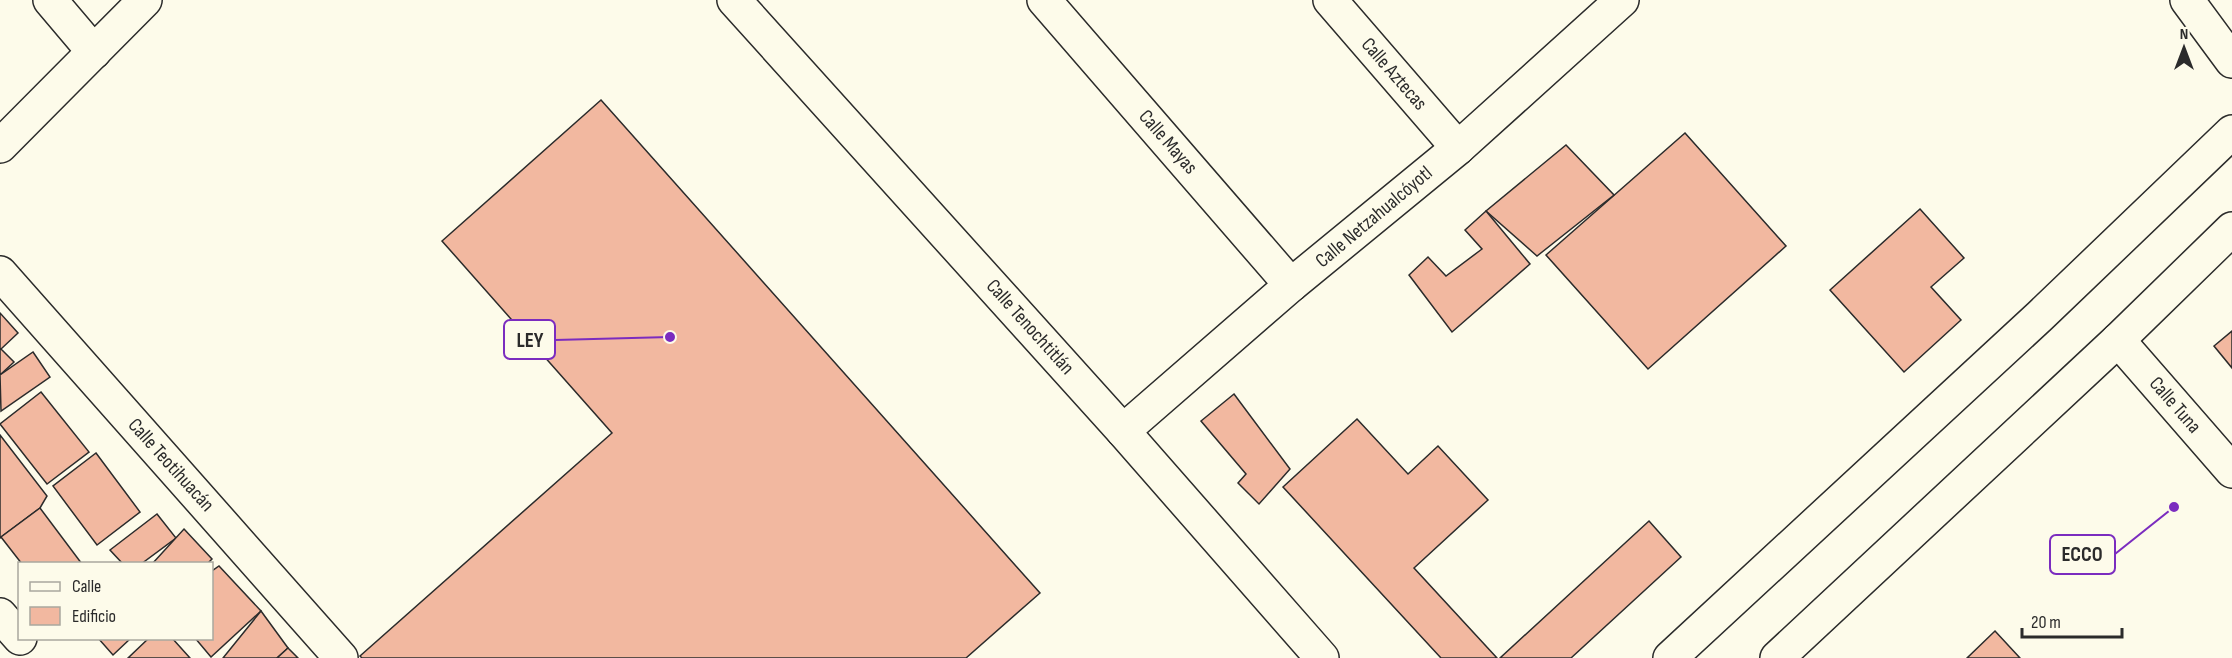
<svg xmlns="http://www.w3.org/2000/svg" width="2232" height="658" font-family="'Sofia Sans Condensed',sans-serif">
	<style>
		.building { fill: #f2b8a0; stroke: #2b2b2b; stroke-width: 1.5 }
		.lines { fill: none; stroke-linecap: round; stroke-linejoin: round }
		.minor-casing { stroke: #2b2b2b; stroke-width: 36 }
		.major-casing { stroke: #2b2b2b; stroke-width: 36 }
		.minor { stroke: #fdfbea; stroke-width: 33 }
		.major { stroke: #fdfbea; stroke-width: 33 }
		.labels { text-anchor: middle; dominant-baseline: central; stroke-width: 4.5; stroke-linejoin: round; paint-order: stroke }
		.street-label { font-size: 20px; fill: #2b2b2b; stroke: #fdfbea }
		.leader { fill: none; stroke: #7b2cbf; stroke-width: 2 }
		.callout-dot { fill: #7b2cbf; stroke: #fdfbea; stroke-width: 2 }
		.callout { fill: #fdfbea; stroke: #7b2cbf; stroke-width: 2 }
		.callout-label { font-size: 21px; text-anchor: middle; font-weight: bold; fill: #2b2b2b }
	</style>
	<rect width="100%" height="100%" fill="#fdfbea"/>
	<g class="building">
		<polygon points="601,100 1040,593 966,658 362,658 360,656 612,433 442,241"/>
		<polygon points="1685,133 1786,246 1648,369 1546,255"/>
		<polygon points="1566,145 1614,195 1537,256 1486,211"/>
		<polygon points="1920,209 1964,258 1931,287 1961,320 1904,372 1830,290"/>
		<polygon points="1486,211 1530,264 1452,332 1409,275 1428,257 1446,276 1482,249 1465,230"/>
		<polygon points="0,313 18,333 1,349 14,362 0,375"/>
		<polygon points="2232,331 2232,368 2214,346"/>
		<polygon points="33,352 50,377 1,411 0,375"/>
		<polygon points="41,392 89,452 47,484 0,424"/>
		<polygon points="1234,394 1290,469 1259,504 1238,483 1246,474 1201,421"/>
		<polygon points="1357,419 1408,474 1438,446 1488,500 1414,568 1497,658 1441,658 1283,487"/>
		<polygon points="0,435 47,496 40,508 0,538"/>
		<polygon points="96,453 140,512 97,545 53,486"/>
		<polygon points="40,508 82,564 22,564 1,537"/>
		<polygon points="157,514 176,538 141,564 123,564 110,550"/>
		<polygon points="1649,521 1681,557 1571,658 1500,658"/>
		<polygon points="184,529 212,559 207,564 152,564"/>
		<polygon points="219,566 261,611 211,657 195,638 212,638 212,571"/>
		<polygon points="261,611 288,648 277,658 223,658"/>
		<polygon points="1995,631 2020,658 1967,658"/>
		<polygon points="98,638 131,638 113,655"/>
		<polygon points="149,638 172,638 190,658 128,658"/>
		<polygon points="288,648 298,658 277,658"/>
	</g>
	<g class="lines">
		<g class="minor-casing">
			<g id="minor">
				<polyline points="50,0 94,52"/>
				<polyline points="734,0 1123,431 1322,658"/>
				<polyline points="1044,0 1291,285"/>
				<polyline points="1330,0 1458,148"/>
				<polyline points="2187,0 2232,61"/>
				<polyline points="0,146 145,0"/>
				<polyline points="0,273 341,658"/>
				<polyline points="2118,340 2232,471"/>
				<polyline points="1123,431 1291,285 1458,148 1622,0"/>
				<polyline points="0,615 20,638"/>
			</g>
		</g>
		<g class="major-casing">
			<g id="major">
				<polyline points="1670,658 2040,316 2232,132"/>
				<polyline points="1777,658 2118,340 2232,229"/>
			</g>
		</g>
		<use href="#minor" class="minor"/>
		<use href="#major" class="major"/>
	</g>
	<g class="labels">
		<g class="street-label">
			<text transform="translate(1394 74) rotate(49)">Calle Aztecas</text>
			<text transform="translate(1168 142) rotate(49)">Calle Mayas</text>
			<text transform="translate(1374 217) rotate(-40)">Calle Netzahualcóyotl</text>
			<text transform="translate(1030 327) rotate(48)">Calle Tenochtitlán</text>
			<text transform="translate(2175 405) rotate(49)">Calle Tuna</text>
			<text transform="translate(171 465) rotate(48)">Calle Teotihuacán</text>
		</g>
	</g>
	<path class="leader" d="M670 337L555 340M2174 507L2115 554"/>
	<g class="callout-dot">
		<circle cx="670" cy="337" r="6"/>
		<circle cx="2174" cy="507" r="6"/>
	</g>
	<g class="callout">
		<rect x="504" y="320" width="51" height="39" rx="6"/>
		<rect x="2050" y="535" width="65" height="39" rx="6"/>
	</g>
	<g class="callout-label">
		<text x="530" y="347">LEY</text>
		<text x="2082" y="561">ECCO</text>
	</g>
	<rect x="18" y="562" width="195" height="78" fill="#fdfbea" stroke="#a9a89e" stroke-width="1.5"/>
	<rect x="30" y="582" width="30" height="9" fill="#fdfbea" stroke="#a9a89e" stroke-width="1.5"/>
	<text x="72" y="592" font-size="18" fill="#2b2b2b">Calle</text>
	<rect x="30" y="607" width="30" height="18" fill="#f2b8a0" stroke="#a9a89e" stroke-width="1.5"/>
	<text x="72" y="622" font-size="18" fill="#2b2b2b">Edificio</text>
	<g transform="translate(2184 48)" stroke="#fdfbea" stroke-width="4.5" paint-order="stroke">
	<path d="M0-4.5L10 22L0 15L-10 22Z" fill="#2b2b2b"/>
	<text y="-9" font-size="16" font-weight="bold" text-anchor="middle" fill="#2b2b2b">N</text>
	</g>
	<path d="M2022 628v9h100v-9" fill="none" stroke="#2b2b2b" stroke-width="3"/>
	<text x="2031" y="628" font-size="18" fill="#2b2b2b" stroke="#fdfbea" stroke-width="4.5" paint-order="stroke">20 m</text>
</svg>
